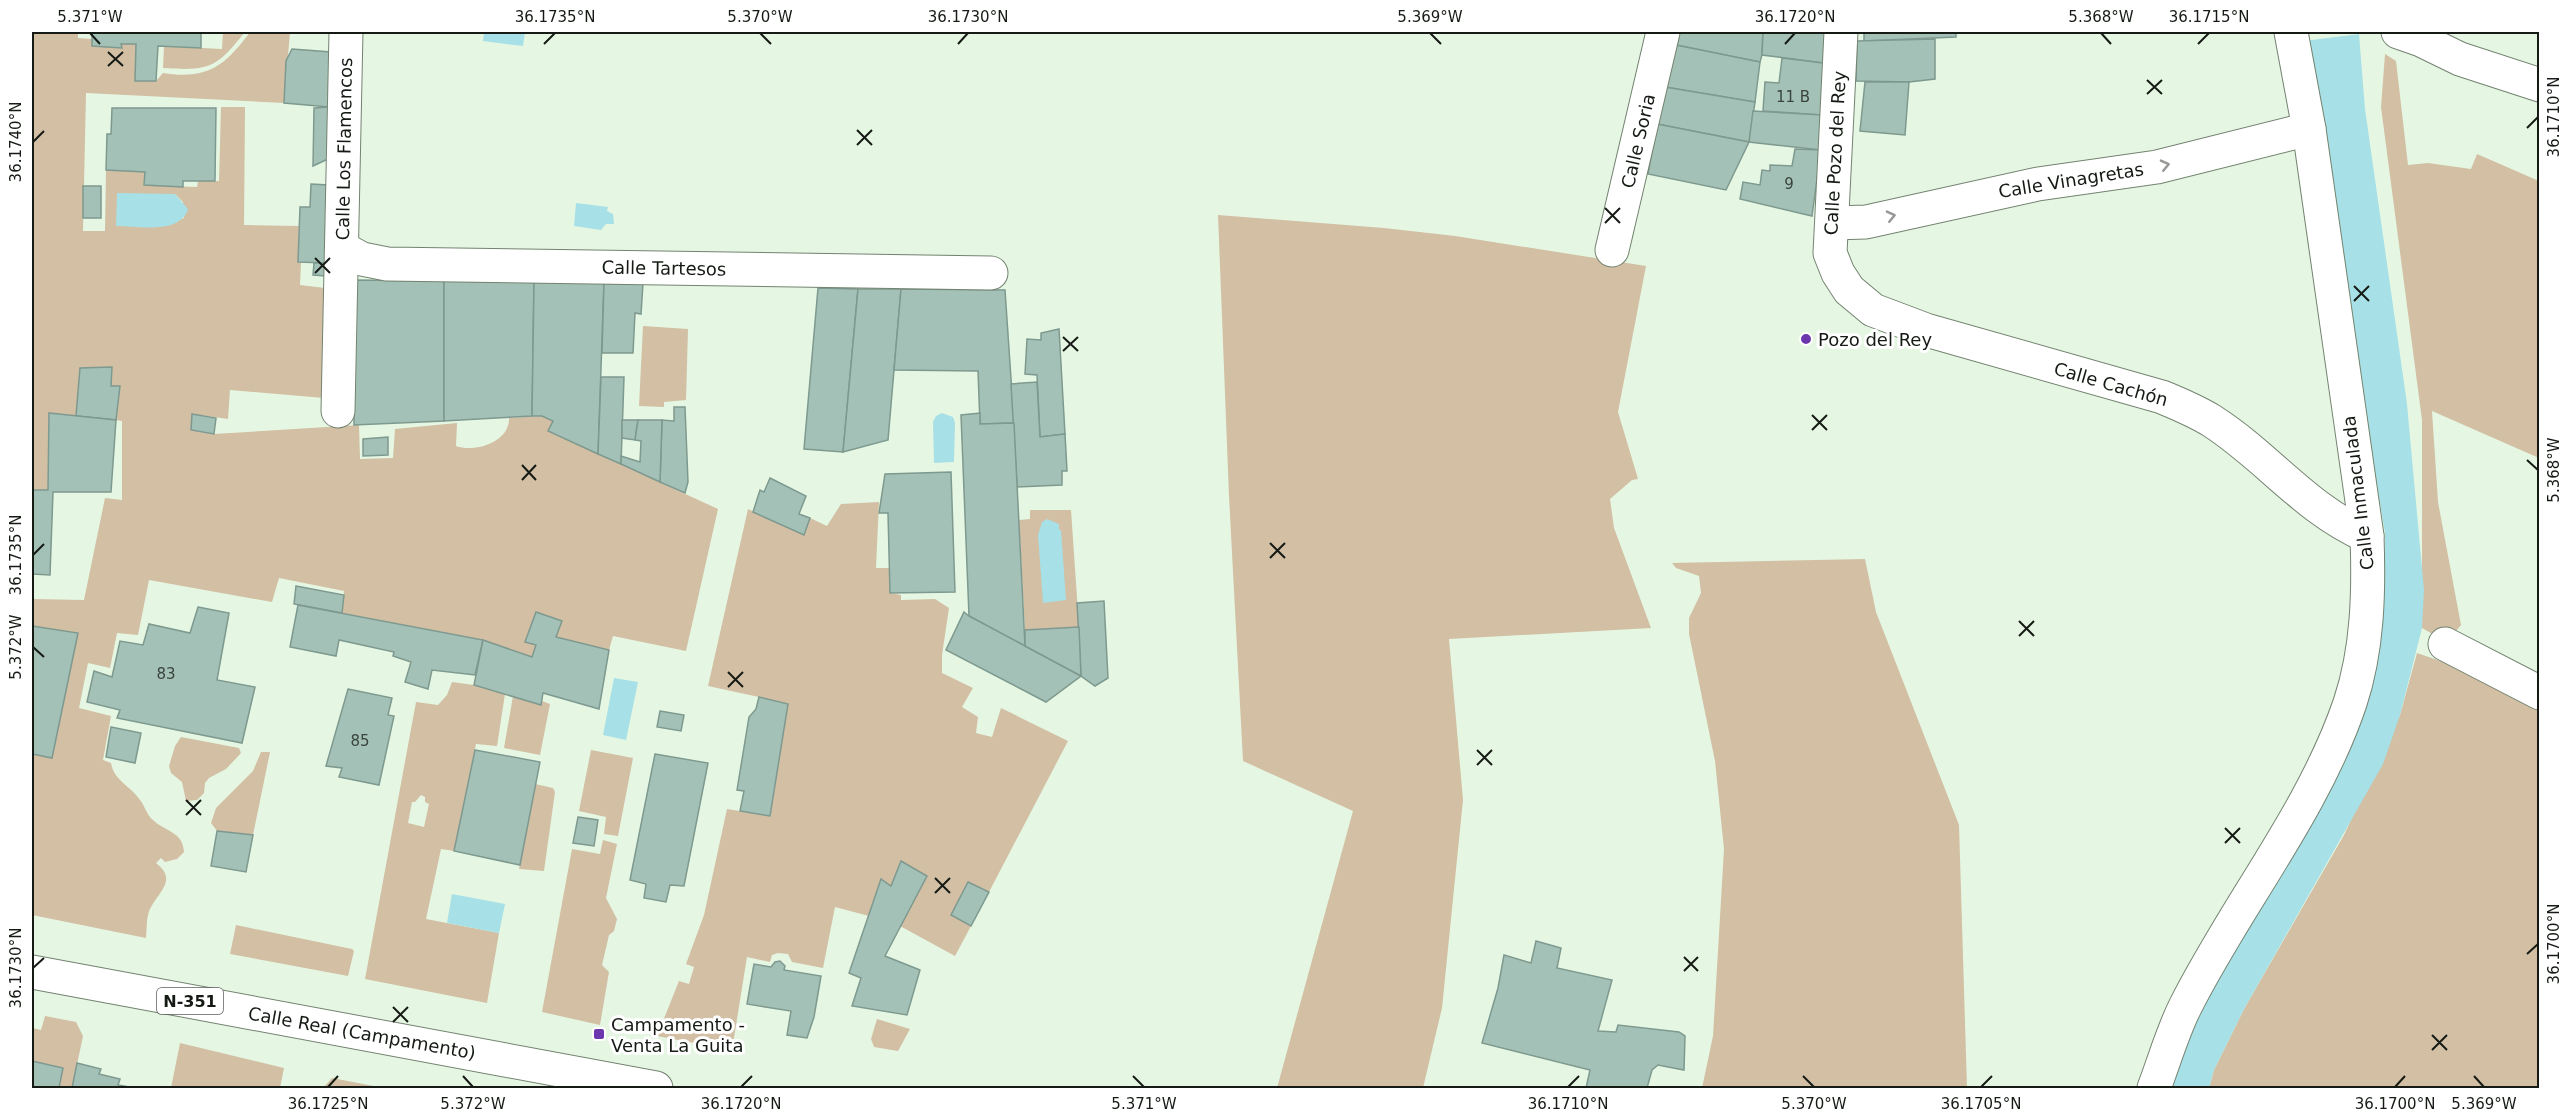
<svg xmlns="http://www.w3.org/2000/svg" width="2571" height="1120" font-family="'DejaVu Sans',sans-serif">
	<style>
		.green { fill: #d2bfa4; fill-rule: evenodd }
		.water { fill: #a7e0e6 }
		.pier { fill: #e5f7e2 }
		.building { fill: #a4c1b7; stroke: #7e998f; stroke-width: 1.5 }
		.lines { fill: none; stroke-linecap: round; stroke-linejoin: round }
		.minor-casing { stroke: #738370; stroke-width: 35 }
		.highway-casing { stroke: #738370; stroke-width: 35 }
		.minor { stroke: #fff; stroke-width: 33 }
		.highway { stroke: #fff; stroke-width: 33 }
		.oneway { stroke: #969895 }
		.ticks { fill: none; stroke: #151b14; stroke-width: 2 }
		.poi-dot { fill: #6c37ad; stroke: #fff; stroke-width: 2 }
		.labels { text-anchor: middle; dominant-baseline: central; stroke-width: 6; stroke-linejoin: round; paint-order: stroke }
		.number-label { font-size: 15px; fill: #39443d }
		.shield { fill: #fff; stroke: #5b5f5a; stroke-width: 1.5 }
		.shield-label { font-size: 16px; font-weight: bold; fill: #151b14 }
		.street-label { font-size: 18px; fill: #151b14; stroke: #fff }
		.poi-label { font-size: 18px; fill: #151b14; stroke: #fff; text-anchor: start }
		.neatline { fill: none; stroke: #151b14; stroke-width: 2 }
		.ticks-label { font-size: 15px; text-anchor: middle; fill: #151b14 }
	</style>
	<rect width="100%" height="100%" fill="#e5f7e2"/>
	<g class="green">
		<path d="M32 32H78V38L92 39V46L121 48V44H136L135 81H156L163 73C207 80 225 66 250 32H290L284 103 86 93 83 231H105L106 170 145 172 144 185 197 187 198 181H219L221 107H245L244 225 299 226 298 262 301 263 300 285 325 288 324 398 230 390 228 419 193 414 191 430 214 434 359 425 360 459 393 458 395 429 457 423 456 446C475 453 510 442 509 418L542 416 553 421 548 431 718 509 686 651 613 636 609 650 556 637 562 621 526 642 536 645 532 657 483 640 342 613 344 591 279 578 272 602 149 580 138 635 117 633 110 668 88 663 79 708 111 716 103 760 111 763C114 781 131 786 140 800 145 806 146 814 153 820 165 832 183 831 184 852L177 859 165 862 161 858 156 863C178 880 159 891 150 909 146 917 147 929 146 938L32 915V754L52 758 78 633 32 626V599L84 600 105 498 122 500V421L116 420 120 386H111L112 367 80 368 76 416 49 413 48 490H32ZM175 194 183 202 184 218 178 220Z"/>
		<path d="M223 32H245C216 68 210 71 163 68L164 46 222 49Z"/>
		<polygon points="2385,54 2396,61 2408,165 2428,163 2471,169 2477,154 2539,181 2539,458 2432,411 2438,502 2461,625 2445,644 2436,636 2422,628 2422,420 2381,107"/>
		<polygon points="1218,215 1384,228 1455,236 1646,266 1618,412 1638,479 1632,480 1610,499 1614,528 1651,628 1449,639 1463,800 1442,1008 1423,1088 1277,1088 1353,811 1243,761 1229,496"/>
		<polygon points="643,326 688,329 686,400 664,402 664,407 639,406"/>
		<polygon points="879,502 876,568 891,568 890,593 901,595 901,600 935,599 949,608 942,655 942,673 973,688 962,707 978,717 976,733 992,737 1001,708 1068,741 989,892 968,882 951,915 971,926 955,956 900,926 927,876 901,861 891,886 869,916 835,907 823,968 792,962 788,954 778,953 772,955 770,962 747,957 732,1050 657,1036 679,981 689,984 694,967 686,964 704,915 727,809 770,816 759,697 708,686 748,509 804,535 810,518 827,526 841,504"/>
		<polygon points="1030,510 1071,510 1079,627 1025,630 1019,520 1030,519"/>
		<polygon points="1865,559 1876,612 1959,825 1967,1088 1702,1088 1713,1036 1724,849 1715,761 1689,634 1689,618 1701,593 1699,576 1676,568 1672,563"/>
		<polygon points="2417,653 2449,664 2539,709 2539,1088 2209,1088 2214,1070 2244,1009 2344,835 2400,715"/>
		<path d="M452 682 474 685 505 694 497 746 476 744 454 851 441 849 426 919 499 933 487 1003 365 979 416 702 438 705 447 695ZM421 795 425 797V802L429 804 424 827 408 823 412 802H415Z"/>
		<polygon points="513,696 541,704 542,701 550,704 540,755 504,748"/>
		<polygon points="181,737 239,748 241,753 226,769 209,778 205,783 204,793 197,800 186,801 182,782 171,773 169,766 175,746"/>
		<polygon points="591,750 633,758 618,836 604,834 606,817 579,811"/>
		<polygon points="261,752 270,752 253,835 217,831 211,823 216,808 253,771"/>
		<polygon points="535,784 553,788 555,792 544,871 519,869"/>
		<polygon points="603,840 617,844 606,898 617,919 614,931 609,935 602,965 609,972 600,1025 542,1012 572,849 600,854"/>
		<polygon points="236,925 352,949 354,951 348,976 230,954"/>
		<polygon points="45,1016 76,1022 83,1036 72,1088 59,1088 63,1068 32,1061 32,1028 41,1030"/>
		<polygon points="877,1019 910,1029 898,1051 874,1047 871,1039"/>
		<polygon points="180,1043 284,1068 280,1088 171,1088"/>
		<polygon points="332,1078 384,1088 323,1088"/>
	</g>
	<g class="water">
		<polygon points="484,32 525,32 523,46 483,41"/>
		<polygon points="2359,34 2365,109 2407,404 2424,590 2422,628 2400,715 2383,764 2244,1009 2214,1070 2209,1088 2165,1088 2173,1063 2379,630 2384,587 2385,533 2352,338 2306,40"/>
		<path d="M117 193 175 194 188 209C180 235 138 226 116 226Z"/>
		<polygon points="576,203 608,207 607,211 613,214 614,224 606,224 601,230 574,226"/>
		<polygon points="942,413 953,417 955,423 954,462 934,463 933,422 936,416"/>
		<polygon points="1047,519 1059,524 1059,530 1061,530 1066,600 1043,603 1038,535 1042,522"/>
		<polygon points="614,678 638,682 626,740 603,735"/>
		<polygon points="452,894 505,904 499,933 447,923"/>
	</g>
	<polygon class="pier" points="2354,32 2359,32 2359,34 2303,41 2305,37"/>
	<g class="building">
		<polygon points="92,32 201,32 201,48 158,46 156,81 135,81 136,44 121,44 122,48 92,46"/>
		<polygon points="1679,32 1763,32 1762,55 1760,62 1676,45"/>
		<polygon points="1763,32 1826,32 1823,63 1762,55"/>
		<polygon points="1864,32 1956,32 1956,37 1864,41"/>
		<polygon points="1935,39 1935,79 1909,82 1856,81 1857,41"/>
		<polygon points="1676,45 1760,62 1755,102 1665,87"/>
		<polygon points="292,49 331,52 329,107 284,103 286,61"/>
		<polygon points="1782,58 1823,63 1822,115 1763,111 1765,82 1779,83"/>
		<polygon points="1865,82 1909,82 1905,135 1860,131"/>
		<polygon points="1665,87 1755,102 1749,142 1657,124"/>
		<polygon points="329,107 328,159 313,166 314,108"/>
		<polygon points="112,108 216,108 215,181 183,181 183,187 144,185 145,172 106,170 107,134 111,134"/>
		<polygon points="1753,111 1822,115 1821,150 1749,142"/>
		<polygon points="1657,124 1749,142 1726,190 1648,174"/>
		<polygon points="1795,149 1821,150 1812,216 1740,199 1743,182 1760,185 1762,170 1770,171 1770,165 1792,166"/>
		<polygon points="311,184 328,185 326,263 298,262 300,207 310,207"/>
		<rect x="83" y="186" width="18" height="32"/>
		<polygon points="314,263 326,263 325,276 313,275"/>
		<polygon points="355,280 444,281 444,421 354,425"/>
		<polygon points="444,281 534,282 532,416 444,421"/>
		<polygon points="534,282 604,282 598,454 548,431 553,421 542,416 532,416"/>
		<polygon points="604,282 643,283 641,314 635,313 633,353 602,353"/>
		<polygon points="818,288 858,289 843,452 804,449"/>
		<polygon points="858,289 901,289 888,440 843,452"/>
		<polygon points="901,289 1005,290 1014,423 980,424 978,371 894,370"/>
		<polygon points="1059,329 1065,434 1040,437 1037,375 1025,374 1027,339 1041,340 1041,333"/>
		<polygon points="112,367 111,386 120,386 116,420 76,416 80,368"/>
		<polygon points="601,377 624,377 621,464 598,454"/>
		<polygon points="1037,382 1040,437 1065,434 1067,471 1062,471 1062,485 1017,487 1011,384"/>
		<polygon points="674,407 685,407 688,482 685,493 660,482 662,420 674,421"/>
		<polygon points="49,413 116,420 111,492 53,492 50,575 32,574 32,490 48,490"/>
		<polygon points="980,413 980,424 1014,423 1025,646 969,616 961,415"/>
		<polygon points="192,414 216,418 214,434 191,430"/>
		<polygon points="622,420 638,420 635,440 622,438"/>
		<polygon points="638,420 662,420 660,482 621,464 621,456 640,462 641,441 635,440"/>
		<polygon points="388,437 388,455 363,456 363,439"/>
		<polygon points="951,472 955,592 890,593 888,513 879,513 885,474"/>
		<polygon points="770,478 806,496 799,514 810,518 804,535 753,512 760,490 764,492"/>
		<polygon points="296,586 344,595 342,613 294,604"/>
		<polygon points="1104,601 1108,678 1095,686 1081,676 1077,603"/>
		<polygon points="298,605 483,640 475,675 432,670 428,689 405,682 411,662 393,656 394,652 339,640 336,656 290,647"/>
		<polygon points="198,607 229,613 217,680 255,687 242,743 117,718 120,710 87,702 94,671 112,677 120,641 143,645 149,624 190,633"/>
		<polygon points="536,612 562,621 556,637 609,650 599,709 543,693 541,705 474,685 483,640 532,657 536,645 525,642"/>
		<polygon points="964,612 969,616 1081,676 1046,702 946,650"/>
		<polygon points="32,626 78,633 52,758 32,754"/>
		<polygon points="1079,627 1081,676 1025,646 1025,630"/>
		<polygon points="348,689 392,698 388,715 394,716 379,785 339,777 342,768 326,766"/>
		<polygon points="759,697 788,704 770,816 740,811 744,791 737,790 749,717 756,709"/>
		<polygon points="660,711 684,715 681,731 657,727"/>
		<polygon points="111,727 141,733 135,763 106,757"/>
		<polygon points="475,750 540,762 520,865 454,851"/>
		<polygon points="655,754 708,763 684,886 670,885 666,902 644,898 646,884 630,880"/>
		<polygon points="578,817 598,820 594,846 573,843"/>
		<polygon points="217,831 253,835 246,872 211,866"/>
		<polygon points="901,861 927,876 885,956 920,970 907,1015 852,1006 861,978 849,973 881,879 891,886"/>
		<polygon points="968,882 989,892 971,926 951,915"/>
		<polygon points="1536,941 1561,948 1557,968 1612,980 1598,1031 1616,1032 1618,1025 1679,1032 1685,1036 1684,1070 1658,1065 1652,1070 1647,1088 1586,1088 1590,1070 1482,1043 1498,988 1504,955 1531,963"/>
		<polygon points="780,961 785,966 784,970 821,976 814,1017 807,1038 787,1035 791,1011 747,1004 754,964 771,967 775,962"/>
		<polygon points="32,1061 63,1068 59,1088 32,1088"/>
		<polygon points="77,1063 101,1069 99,1074 120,1079 118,1085 135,1088 72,1088"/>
	</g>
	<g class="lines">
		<g class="minor-casing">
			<g id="minor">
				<path d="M1841 32 1830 253 1838 273 1849 290 1873 310 1926 330 2162 397C2179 404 2196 411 2212 421 2268 457 2304 508 2367 536"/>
				<polyline points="2398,32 2421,40 2460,59 2540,85"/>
				<polyline points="1833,223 1866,222 2038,184 2157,167 2309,129"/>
				<polyline points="342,248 362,259 387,264 991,273"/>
				<polyline points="1612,250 1663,32"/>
				<polyline points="338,411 346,32"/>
				<polyline points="2445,644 2540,693"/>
				<path d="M2154 1088C2164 1062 2172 1033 2185 1007 2236 905 2313 812 2350 703 2368 649 2369 591 2367 536L2309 129 2291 32"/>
			</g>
		</g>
		<g class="highway-casing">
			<polyline id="highway" points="32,972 656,1088"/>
		</g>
		<use href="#minor" class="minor"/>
		<use href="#highway" class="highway"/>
	</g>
	<defs><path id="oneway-chevron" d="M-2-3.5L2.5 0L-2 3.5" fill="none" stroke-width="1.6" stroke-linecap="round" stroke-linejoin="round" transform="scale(1.5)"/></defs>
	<g class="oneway">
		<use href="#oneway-chevron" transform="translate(2165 165) rotate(-13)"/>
		<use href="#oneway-chevron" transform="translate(1891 216) rotate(-13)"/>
	</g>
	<path class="ticks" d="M90 33 100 44M760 33 771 44M1430 33 1441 44M2101 33 2111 44M544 44 555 33M958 44 968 33M1785 44 1795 33M2198 44 2209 33M108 52 123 66M108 66 123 52M2147 80 2162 94M2147 94 2162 80M2527 128 2538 117M857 130 872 145M33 142 44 131M857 145 872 130M1605 208 1620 223M1605 223 1620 208M315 258 330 273M315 273 330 258M2354 286 2369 301M2354 301 2369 286M1063 337 1078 351M1063 351 1078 337M1812 415 1827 430M1812 430 1827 415M2527 460 2538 470M522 465 536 480M522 480 536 465M1270 543 1285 558M33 555 44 544M1270 558 1285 543M2019 621 2034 636M2019 636 2034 621M33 647 44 657M728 672 743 687M728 687 743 672M1477 750 1492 765M1477 765 1492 750M186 800 201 815M186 815 201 800M2225 828 2240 843M2225 843 2240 828M935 878 950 893M935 893 950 878M2527 954 2538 944M1684 957 1698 971M33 968 44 958M1684 971 1698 957M393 1007 408 1022M393 1022 408 1007M2432 1035 2447 1050M2432 1050 2447 1035M463 1076 473 1087M1133 1076 1144 1087M1803 1076 1814 1087M2474 1076 2484 1087M328 1087 338 1076M741 1087 752 1076M1568 1087 1579 1076M1981 1087 1992 1076M2395 1087 2405 1076"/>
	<g class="poi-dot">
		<circle cx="1806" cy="339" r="6"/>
		<rect x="593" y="1028" width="12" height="12" rx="3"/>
	</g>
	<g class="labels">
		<g class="number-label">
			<text x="1793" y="97">11 B</text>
			<text x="1789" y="184">9</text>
			<text x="166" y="674">83</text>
			<text x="360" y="741">85</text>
		</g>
		<rect class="shield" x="157" y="988" width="66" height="26" rx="4.5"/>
		<g class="shield-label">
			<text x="190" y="1001">N-351</text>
		</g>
		<g class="street-label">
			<text transform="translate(1638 141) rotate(-77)">Calle Soria</text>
			<text transform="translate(344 149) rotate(-89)">Calle Los Flamencos</text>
			<text transform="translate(1835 153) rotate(-87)">Calle Pozo del Rey</text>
			<text transform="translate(2071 180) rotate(-9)">Calle Vinagretas</text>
			<text transform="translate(664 268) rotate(1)">Calle Tartesos</text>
			<text transform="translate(2111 384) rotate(16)">Calle Cachón</text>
			<text transform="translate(2358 493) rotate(-97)">Calle Inmaculada</text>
			<text transform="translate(362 1033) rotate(10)">Calle Real (Campamento)</text>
		</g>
		<g class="poi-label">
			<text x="1818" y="339">Pozo del Rey</text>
			<text x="611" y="1024">Campamento -<tspan x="611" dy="21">Venta La Guita</tspan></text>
		</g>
	</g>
	<rect width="2571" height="1120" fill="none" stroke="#ffffff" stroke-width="66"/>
	<rect x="33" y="33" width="2505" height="1054" class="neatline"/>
	<g class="ticks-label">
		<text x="90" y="22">5.371°W</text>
		<text x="555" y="22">36.1735°N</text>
		<text x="760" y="22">5.370°W</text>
		<text x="968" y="22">36.1730°N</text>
		<text x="1430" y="22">5.369°W</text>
		<text x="1795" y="22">36.1720°N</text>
		<text x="2101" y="22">5.368°W</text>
		<text x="2209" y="22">36.1715°N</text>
		<text transform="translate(2554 117) rotate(-90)" y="5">36.1710°N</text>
		<text transform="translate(16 142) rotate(-90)" y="5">36.1740°N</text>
		<text transform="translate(2554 470) rotate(-90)" y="5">5.368°W</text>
		<text transform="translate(16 555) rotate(-90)" y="5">36.1735°N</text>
		<text transform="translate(16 647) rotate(-90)" y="5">5.372°W</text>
		<text transform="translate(2554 944) rotate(-90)" y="5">36.1700°N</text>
		<text transform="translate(16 968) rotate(-90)" y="5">36.1730°N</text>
		<text x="328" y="1109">36.1725°N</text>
		<text x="473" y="1109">5.372°W</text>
		<text x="741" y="1109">36.1720°N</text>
		<text x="1144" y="1109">5.371°W</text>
		<text x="1568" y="1109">36.1710°N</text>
		<text x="1814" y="1109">5.370°W</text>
		<text x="1981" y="1109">36.1705°N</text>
		<text x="2395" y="1109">36.1700°N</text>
		<text x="2484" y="1109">5.369°W</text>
	</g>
</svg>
